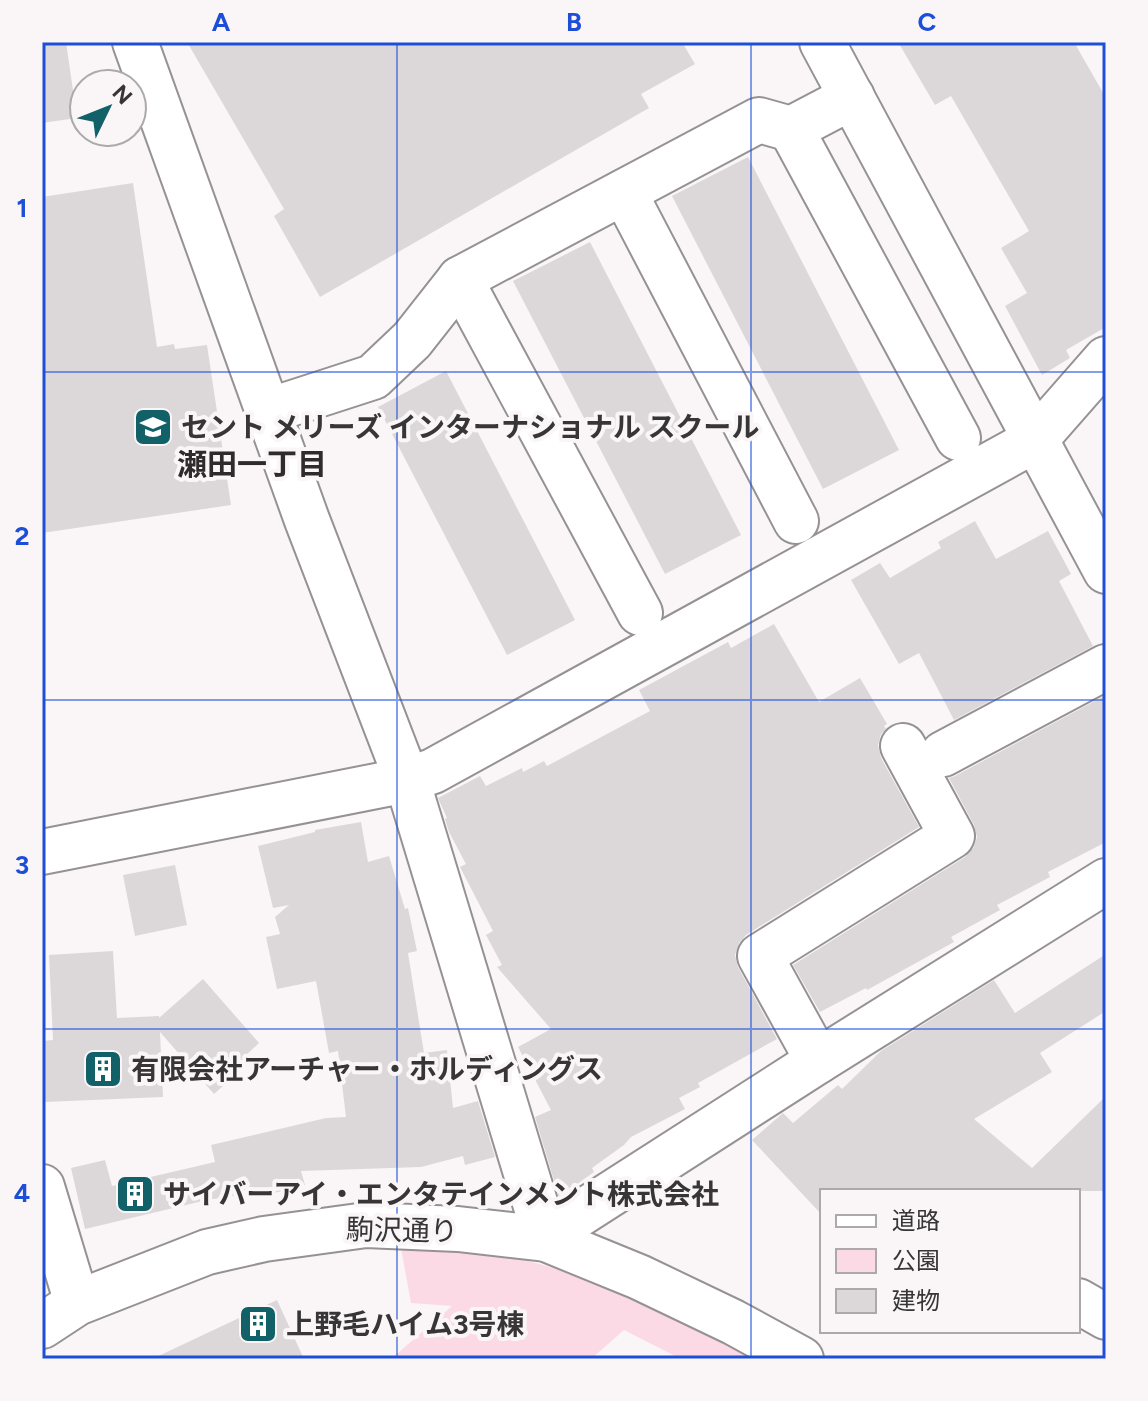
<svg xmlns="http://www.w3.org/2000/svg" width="1148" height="1401" font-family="Figtree,'Noto Sans JP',sans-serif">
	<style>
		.green { fill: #fbdae5 }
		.building { fill: #dcd8d9 }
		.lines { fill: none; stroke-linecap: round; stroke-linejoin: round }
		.minor-casing { stroke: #969293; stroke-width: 48 }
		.minor { stroke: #fff; stroke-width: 44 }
		.grid { fill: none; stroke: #1d4ed8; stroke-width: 2; stroke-opacity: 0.55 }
		.labels { text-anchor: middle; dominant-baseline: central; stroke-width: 8; stroke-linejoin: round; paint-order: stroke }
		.poi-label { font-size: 28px; font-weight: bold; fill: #373536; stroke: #faf6f7; text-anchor: start }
		.street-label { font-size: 28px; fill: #373536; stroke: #faf6f7 }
		.neighbourhood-label { font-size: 30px; font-weight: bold; fill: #2f2b2d; stroke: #faf6f7 }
		.neatline { fill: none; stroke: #1d4ed8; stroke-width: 3 }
		.grid-label { font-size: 26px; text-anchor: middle; font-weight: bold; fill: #1d4ed8 }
	</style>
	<rect width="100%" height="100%" fill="#faf6f7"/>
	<polygon class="green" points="400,1243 491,1251 639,1291 772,1359 681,1359 624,1330 591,1359 391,1359 452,1306 411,1303"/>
	<g class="building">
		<polygon points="42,42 66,42 77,118 42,123"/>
		<polygon points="187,42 682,42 695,64 641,94 649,108 320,297 274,216 284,209"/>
		<polygon points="898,42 1074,42 1106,98 1106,327 1066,350 1070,358 1042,375 1005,306 1027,293 1001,248 1029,231 951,96 935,105"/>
		<polygon points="748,157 899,450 823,489 672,196"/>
		<polygon points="133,183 157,347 174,344 175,349 207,345 231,505 42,533 42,197"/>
		<polygon points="590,242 741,535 665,574 513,281"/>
		<polygon points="446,371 575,620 507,655 378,407"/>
		<polygon points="975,521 996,559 1048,531 1071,574 1059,581 1093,646 954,720 919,653 899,664 851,580 880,563 890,578 941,548 938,542"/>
		<polygon points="774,624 819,702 860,678 887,724 884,726 886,729 881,734 878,745 881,758 919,827 746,935 739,943 735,955 738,967 777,1039 698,1083 700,1087 679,1098 685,1109 631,1137 624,1145 592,1168 594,1172 559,1197 535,1117 551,1110 518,1047 551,1029 497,967 502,965 486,935 493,931 460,867 466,864 449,832 445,819 447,818 438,798 480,776 486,786 522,768 523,772 544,761 547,766 650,711 639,690 728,642 731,648"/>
		<polygon points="1106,695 1106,842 1048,872 1050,877 997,905 1000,910 951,937 954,942 867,990 866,988 820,1012 793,965 965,857 974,847 977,837 974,825 949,778 955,776"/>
		<polygon points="361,822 368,862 389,856 405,909 408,908 417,951 408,953 424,1053 447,1050 453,1108 478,1101 495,1157 465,1165 463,1156 421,1167 301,1171 305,1185 267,1195 265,1191 207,1200 85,1229 71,1168 105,1160 112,1186 215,1162 211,1145 326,1118 346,1117 338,1051 329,1053 316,981 277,989 266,937 280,934 275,917 289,905 273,908 258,846 315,832 315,830"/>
		<polygon points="175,865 187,925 135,936 123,875"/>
		<polygon points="113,951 117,1018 159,1016 159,1018 203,979 259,1043 244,1057 249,1063 214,1094 160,1032 163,1097 45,1102 42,1041 53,1040 49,955"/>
		<polygon points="1106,954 1106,1011 1040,1053 1052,1072 974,1119 1032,1168 1106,1096 1106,1191 822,1191 822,1215 752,1140 783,1113 793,1123 838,1085 842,1089 881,1051 994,980 1015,1013"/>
		<polygon points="277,1300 304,1359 152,1359"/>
	</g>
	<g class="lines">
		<g class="minor-casing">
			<g id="minor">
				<polyline points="135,42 307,520 407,780 546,1239 564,1224 818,1061 1106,881"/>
				<polyline points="822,42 1106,571"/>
				<polyline points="791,129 958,438"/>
				<polyline points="624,192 796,521"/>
				<polyline points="460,279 640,613"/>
				<polyline points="268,411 373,377 412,340 460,279 759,120 791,129 852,97"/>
				<polyline points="943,754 1106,667"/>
				<polyline points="42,852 407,780 433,771 1035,440 1106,359"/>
				<polyline points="818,1061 760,956 952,836 903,746"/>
				<polyline points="42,1187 77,1303"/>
				<polyline points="1078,1301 1106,1317"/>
				<polyline points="42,1326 77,1303 207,1252 264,1239 366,1225 458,1229 546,1239 639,1277 733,1322 801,1359"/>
			</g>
		</g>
		<use href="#minor" class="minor"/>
	</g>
	<path class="grid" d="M397 42V1359M751 42V1359M42 372H1106M42 700H1106M42 1029H1106"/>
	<defs>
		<g id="school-square" transform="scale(2)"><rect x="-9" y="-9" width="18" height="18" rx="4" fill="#126169" stroke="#faf6f7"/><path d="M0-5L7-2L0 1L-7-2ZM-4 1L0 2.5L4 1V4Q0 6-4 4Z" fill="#fff"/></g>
		<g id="building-square" transform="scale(2)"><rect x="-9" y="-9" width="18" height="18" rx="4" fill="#126169" stroke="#faf6f7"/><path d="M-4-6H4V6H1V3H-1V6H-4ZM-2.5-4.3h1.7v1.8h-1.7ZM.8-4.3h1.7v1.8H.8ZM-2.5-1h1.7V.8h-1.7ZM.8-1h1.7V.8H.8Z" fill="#fff"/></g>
	</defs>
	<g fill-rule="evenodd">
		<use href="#school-square" x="153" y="427"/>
		<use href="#building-square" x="103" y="1069"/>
		<use href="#building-square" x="135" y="1194"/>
		<use href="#building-square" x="258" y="1324"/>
	</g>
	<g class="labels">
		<g class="poi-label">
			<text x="181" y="427">セント メリーズ インターナショナル スクール</text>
			<text x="131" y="1069">有限会社アーチャー・ホルディングス</text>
			<text x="163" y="1194">サイバーアイ・エンタテインメント株式会社</text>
			<text x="286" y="1324">上野毛ハイム3号棟</text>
		</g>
		<g class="street-label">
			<text transform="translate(402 1230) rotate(1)">駒沢通り</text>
		</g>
		<g class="neighbourhood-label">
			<text x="252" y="464">瀬田一丁目</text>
		</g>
	</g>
	<rect width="1148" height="1401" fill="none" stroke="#faf6f7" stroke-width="88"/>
	<rect x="820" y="1189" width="260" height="144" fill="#faf6f7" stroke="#aca9aa" stroke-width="2"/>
	<rect x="836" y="1215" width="40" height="12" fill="#ffffff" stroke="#aca9aa" stroke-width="2"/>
	<text x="892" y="1229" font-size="24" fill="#373536">道路</text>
	<rect x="836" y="1249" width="40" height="24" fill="#fbdae5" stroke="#aca9aa" stroke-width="2"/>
	<text x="892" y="1269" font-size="24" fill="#373536">公園</text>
	<rect x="836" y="1289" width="40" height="24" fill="#dcd8d9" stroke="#aca9aa" stroke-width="2"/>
	<text x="892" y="1309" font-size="24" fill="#373536">建物</text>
	<g transform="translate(108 108) rotate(47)"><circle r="38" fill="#faf6f7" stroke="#aca9aa" stroke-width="2"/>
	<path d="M0-6L14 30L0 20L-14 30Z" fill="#126169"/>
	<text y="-12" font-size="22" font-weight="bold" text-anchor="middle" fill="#373536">N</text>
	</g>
	<rect x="44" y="44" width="1060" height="1313" class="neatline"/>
	<g class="grid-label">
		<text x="221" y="31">A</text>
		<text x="574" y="31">B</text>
		<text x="927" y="31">C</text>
		<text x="22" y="217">1</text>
		<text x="22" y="545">2</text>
		<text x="22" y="874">3</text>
		<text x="22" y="1202">4</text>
	</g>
</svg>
